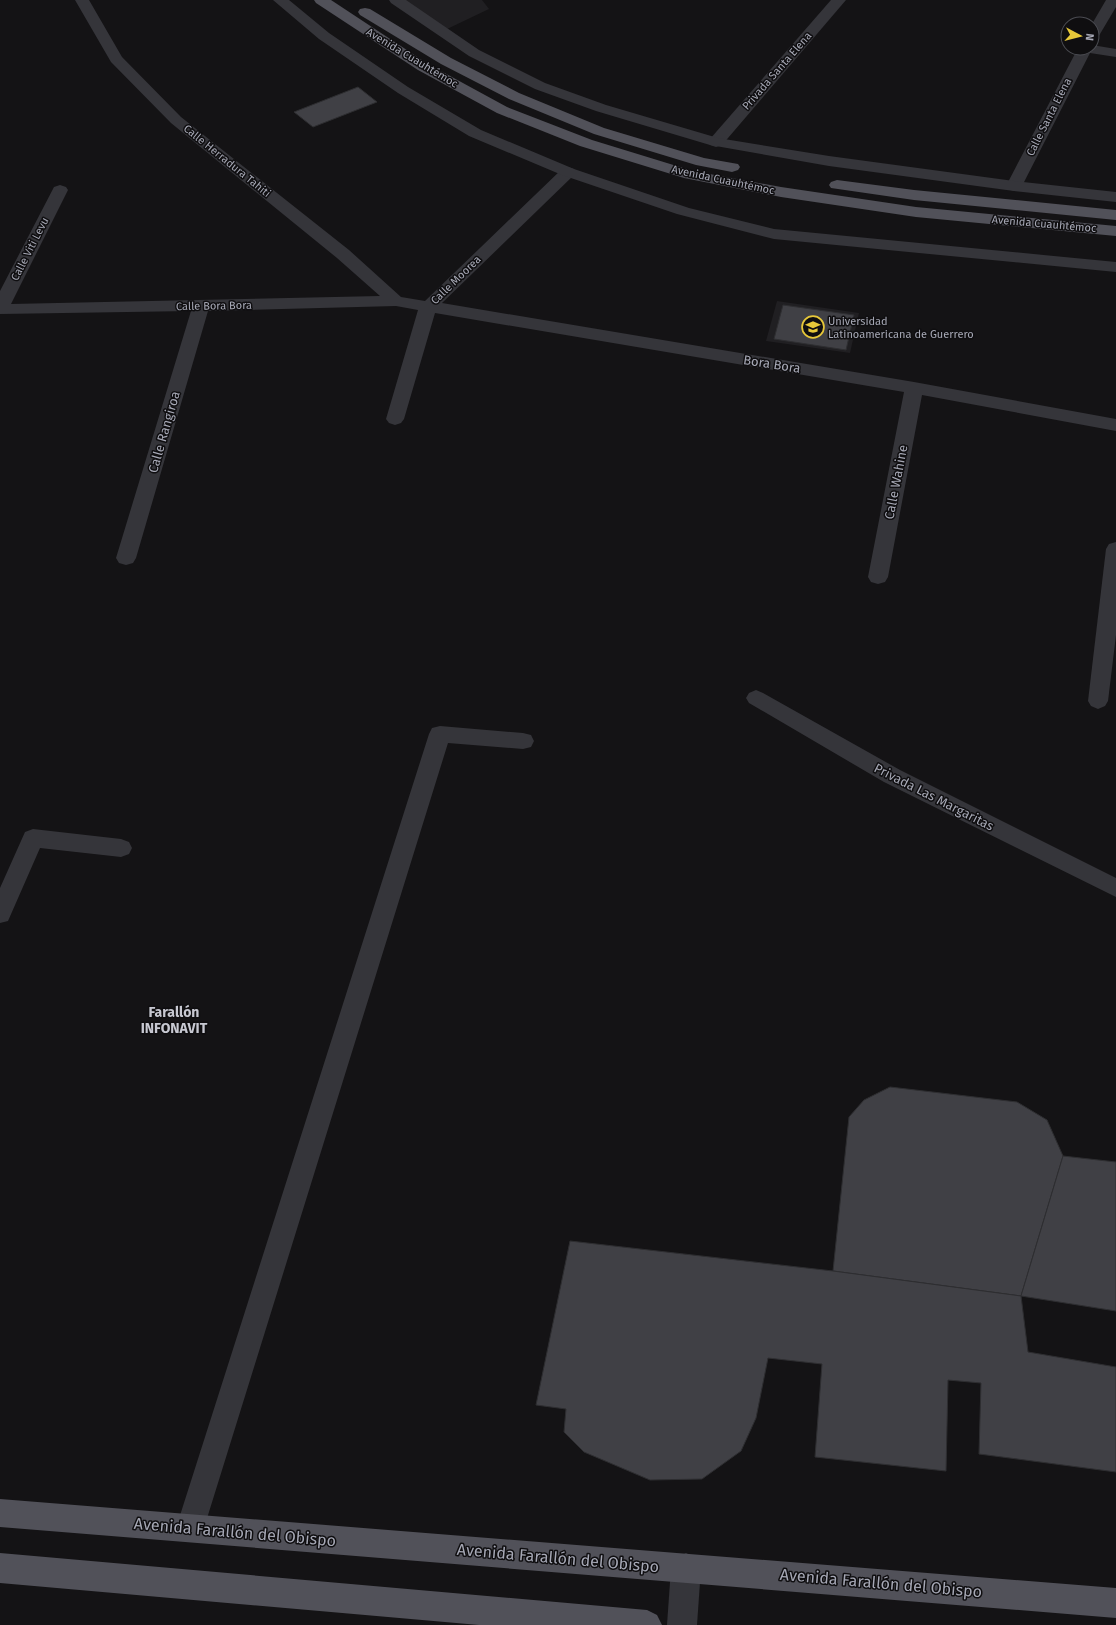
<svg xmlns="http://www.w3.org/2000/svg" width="1116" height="1625" font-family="'Fira Sans',sans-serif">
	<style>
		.built { fill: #201f22 }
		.building { fill: #404045; stroke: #2e2e31 }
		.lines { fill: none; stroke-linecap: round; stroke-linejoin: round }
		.minor { fill: #35353a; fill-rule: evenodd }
		.tertiary { fill: #35353a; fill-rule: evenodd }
		.primary { fill: #515159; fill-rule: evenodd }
		.labels { text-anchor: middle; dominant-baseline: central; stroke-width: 3; stroke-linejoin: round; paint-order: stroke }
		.far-street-label { font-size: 11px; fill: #a6a8b5; stroke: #0f0e10 }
		.far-poi-label { font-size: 11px; fill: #a6a8b5; stroke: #0f0e10; text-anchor: start }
		.street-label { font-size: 13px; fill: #a6a8b5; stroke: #0f0e10 }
		.neighbourhood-label { font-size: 14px; font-weight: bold; fill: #c7c8d1; stroke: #0f0e10 }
		.near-street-label { font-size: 16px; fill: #a6a8b5; stroke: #0f0e10 }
	</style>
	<rect width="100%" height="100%" fill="#141315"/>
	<g class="built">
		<polygon points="402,0 482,0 489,9 445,30"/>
		<polygon points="777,301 859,313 850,353 766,341"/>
	</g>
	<g class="building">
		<polygon points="358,87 377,102 313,127 294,112"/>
		<polygon points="783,305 854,315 846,350 774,339"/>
		<polygon points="890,1087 1017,1102 1047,1120 1063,1156 1021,1296 833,1271 849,1117 864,1100"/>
		<polygon points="1063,1156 1116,1162 1116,1311 1021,1296"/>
		<polygon points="570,1241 833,1271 1021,1296 1028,1352 1116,1367 1116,1472 979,1454 981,1383 948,1380 946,1471 815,1457 822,1364 768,1358 756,1418 741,1451 702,1479 650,1480 584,1452 564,1432 566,1409 536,1405"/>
	</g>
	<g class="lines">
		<g class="minor">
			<polygon points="75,0 89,0 122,57 181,117 349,250 401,297 425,301 562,169 568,167 574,169 576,172 574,175 442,303 914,382 1116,419 1116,431 922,395 888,577 885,582 878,584 871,582 868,577 904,392 435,313 404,419 401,423 395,425 389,423 386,419 418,310 396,306 208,311 136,558 133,563 126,565 119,563 116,558 191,311 0,314 0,291 54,187 60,185 66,187 68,190 11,304 380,296 337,258 171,123 111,62"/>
			<polygon points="831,0 846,0 722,145 716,147 710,145 708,142 710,139"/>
			<polygon points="1106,0 1116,0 1116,7 1097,39 1092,40 1092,24"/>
			<polygon points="1092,45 1116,49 1116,57 1090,53 1022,186 1020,189 1014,191 1008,189 1006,186 1078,48 1092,48"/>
			<polygon points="1116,542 1116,635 1108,701 1105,706 1098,709 1091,706 1088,701 1106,549 1109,544"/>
			<polygon points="756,690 763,693 900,770 1116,878 1116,897 884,782 749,703 746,698 749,693"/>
			<polygon points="440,726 523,733 531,735 534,741 531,747 523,749 448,743 204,1528 200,1538 190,1542 180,1538 176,1528 429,734 432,728"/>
			<polygon points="33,829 121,839 129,842 132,848 129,854 121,857 40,848 8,921 0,923 0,888 25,832"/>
			<polygon points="686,1553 696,1558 701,1568 697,1625 667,1625 671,1568 676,1558"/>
		</g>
		<g class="tertiary">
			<polygon points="273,0 289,0 329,33 408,87 481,130 574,169 689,208 774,229 1116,262 1116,272 774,239 677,214 562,175 469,136 398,93 319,39"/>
			<polygon points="389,0 406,0 479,50 545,83 606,105 718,138 829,156 1014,181 1116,192 1116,202 1014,191 829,166 710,145 596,111 535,89 469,56 391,3"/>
		</g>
		<g class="primary">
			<polygon points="314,0 331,0 428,64 507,107 592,140 693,171 781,187 916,207 1116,226 1116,236 916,217 781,197 684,178 580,146 497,113 418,70 316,3"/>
			<polygon points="365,8 370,9 451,58 519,93 604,128 704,158 738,164 740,167 738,170 732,172 696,165 594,134 509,99 441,64 360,15 358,12 360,9"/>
			<polygon points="837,180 914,190 1116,210 1116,220 914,200 831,188 829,185 831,182"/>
			<polygon points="0,1499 1116,1588 1116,1618 0,1527"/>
			<polygon points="0,1553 647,1610 657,1615 662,1625 479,1625 0,1583"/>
		</g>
	</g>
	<defs>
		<g id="school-ring" transform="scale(1.15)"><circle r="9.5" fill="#0f0e10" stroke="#e7c839" stroke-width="1.5"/><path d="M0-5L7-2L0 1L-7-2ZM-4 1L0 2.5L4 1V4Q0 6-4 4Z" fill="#e7c839"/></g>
	</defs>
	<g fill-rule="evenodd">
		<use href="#school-ring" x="813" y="327"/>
	</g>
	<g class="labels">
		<g class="far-street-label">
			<text transform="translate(412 58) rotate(31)">Avenida Cuauhtémoc</text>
			<text transform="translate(777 71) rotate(-49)">Privada Santa Elena</text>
			<text transform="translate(1049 117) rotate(-63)">Calle Santa Elena</text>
			<text transform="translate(227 161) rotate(39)">Calle Herradura Tahiti</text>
			<text transform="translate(723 180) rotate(12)">Avenida Cuauhtémoc</text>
			<text transform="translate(1044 224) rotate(5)">Avenida Cuauhtémoc</text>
			<text transform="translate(30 249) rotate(-63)">Calle Viti Levu</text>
			<text transform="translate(456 280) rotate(-44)">Calle Moorea</text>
			<text transform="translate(214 306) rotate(-1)">Calle Bora Bora</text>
		</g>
		<g class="far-poi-label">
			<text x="828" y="321">Universidad<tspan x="828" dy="13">Latinoamericana de Guerrero</tspan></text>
		</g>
		<g class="street-label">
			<text transform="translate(772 364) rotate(9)">Bora Bora</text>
			<text transform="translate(164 432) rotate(-74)">Calle Rangiroa</text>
			<text transform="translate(896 482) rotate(-79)">Calle Wahine</text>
			<text transform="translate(934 797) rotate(27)">Privada Las Margaritas</text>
		</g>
		<g class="neighbourhood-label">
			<text x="174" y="1012">Farallón<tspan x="174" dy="16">INFONAVIT</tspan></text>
		</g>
		<g class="near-street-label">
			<text transform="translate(235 1532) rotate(5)">Avenida Farallón del Obispo</text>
			<text transform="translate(558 1558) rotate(5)">Avenida Farallón del Obispo</text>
			<text transform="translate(881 1583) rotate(5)">Avenida Farallón del Obispo</text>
		</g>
	</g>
	<g transform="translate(1080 36) rotate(97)"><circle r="19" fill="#0f0e10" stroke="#4b4c52"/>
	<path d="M0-3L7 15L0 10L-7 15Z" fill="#e7c839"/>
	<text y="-6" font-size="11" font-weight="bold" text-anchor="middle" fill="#a6a8b5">N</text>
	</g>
</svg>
